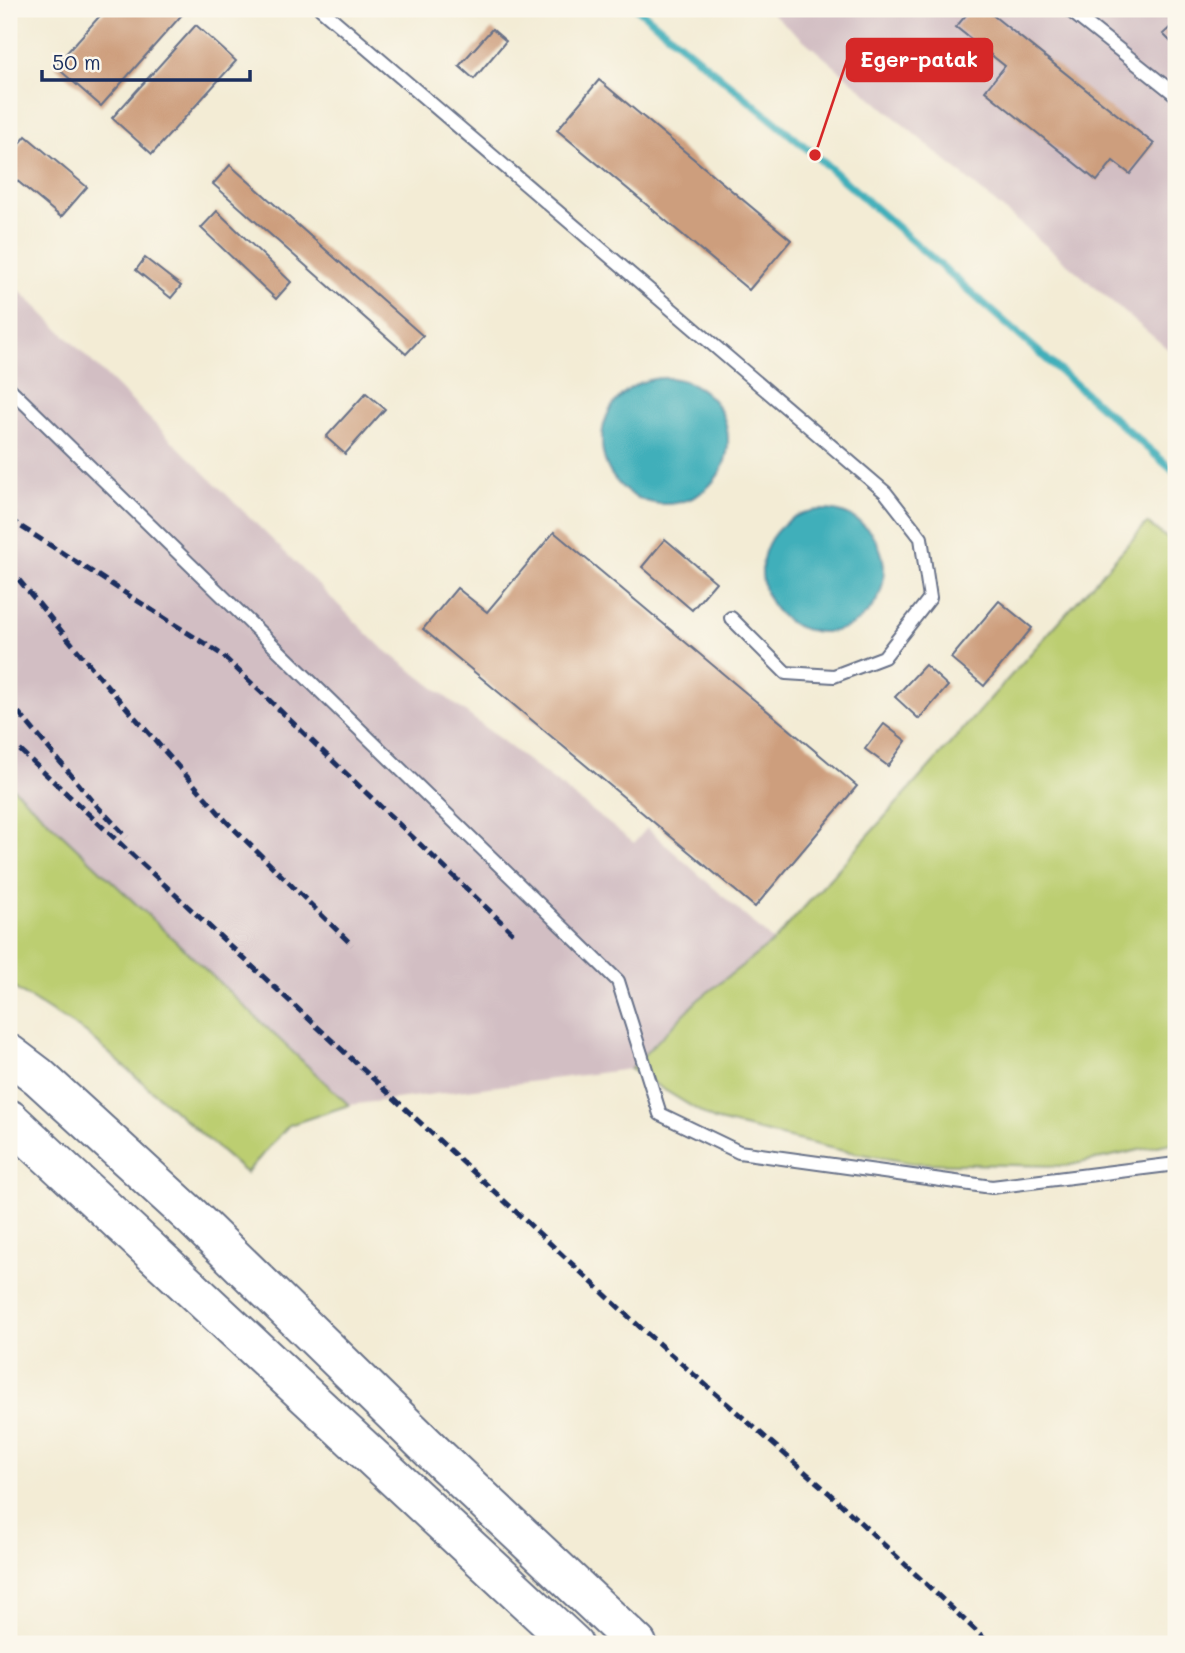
<svg xmlns="http://www.w3.org/2000/svg" width="1185" height="1653" font-family="Mali,sans-serif">
	<style>
		.industrial { fill: #d2bec3 }
		.green { fill: #bcce71; stroke: #6c7e68; stroke-width: 2 }
		.water { fill: #3fafba; stroke: #2d6f8c; stroke-width: 2 }
		.lines { fill: none; stroke-linecap: round; stroke-linejoin: round }
		.stream { stroke: #3fafba; stroke-width: 8 }
		.building { fill: #cd9e7d }
		.service-casing { stroke: #677188; stroke-width: 16 }
		.trunk-casing { stroke: #677188; stroke-width: 42 }
		.service { stroke: #fff; stroke-width: 12 }
		.trunk { stroke: #fff; stroke-width: 38 }
		.rail { stroke: #1b2f5e; stroke-width: 5; stroke-dasharray: 10 5; stroke-linecap: butt }
		.leader { fill: none; stroke: #d62828; stroke-width: 2.5 }
		.callout-dot { fill: #d62828; stroke: #fbf7ec; stroke-width: 2.5 }
		.callout { fill: #d62828; stroke: #d62828; stroke-width: 2.5 }
		.callout-label { font-size: 21px; text-anchor: middle; font-weight: bold; fill: #fff }
	</style>
	<rect width="100%" height="100%" fill="#fbf7ec"/>
	<filter id="ink" filterUnits="userSpaceOnUse"><feTurbulence type="fractalNoise" baseFrequency=".0143" numOctaves="2"/><feDisplacementMap in="SourceGraphic" scale="14" xChannelSelector="R" yChannelSelector="G"/><feConvolveMatrix kernelMatrix="1 2 1 2 8 2 1 2 1" color-interpolation-filters="sRGB"/></filter>
	<filter id="wash" filterUnits="userSpaceOnUse"><feTurbulence type="fractalNoise" baseFrequency=".00686" numOctaves="4" result="noise"/><feDisplacementMap in="SourceGraphic" scale="28" xChannelSelector="R" yChannelSelector="G"/><feGaussianBlur stdDeviation="1.57" result="paint"/><feColorMatrix in="noise" values="0 0 0 0 0 0 0 0 0 0 0 0 0 0 0 0 0 1.4 0 .05"/><feComposite in="paint" operator="in"/></filter>
	<g filter="url(#wash)">
		<rect width="100%" height="100%" fill="#f3ecd5"/>
		<g class="industrial">
			<polygon points="767,9 1176,9 1176,356"/>
			<polygon points="9,280 380,646 634,843 647,828 773,941 699,999 630,1069 349,1105 9,784"/>
		</g>
		<g class="green">
			<polygon points="1147,523 1176,545 1176,1142 1066,1166 912,1163 839,1150 714,1120 630,1069 699,999 774,941"/>
			<polygon points="9,784 349,1105 289,1125 246,1173 86,1033 9,985"/>
		</g>
		<g class="water">
			<circle cx="665" cy="441" r="63"/>
			<circle cx="823" cy="571" r="61"/>
		</g>
		<g class="lines">
			<polyline class="stream" points="638,9 815,155 1176,473"/>
		</g>
		<g id="blocks">
			<g class="building">
				<polygon points="106,9 187,9 101,106 55,66"/>
				<polygon points="971,9 985,9 1154,144 1130,174 1113,161 1097,181 985,91 1005,66 956,27"/>
				<polygon points="1176,22 1176,47 1163,34"/>
				<polygon points="196,25 236,61 152,154 112,118"/>
				<polygon points="492,29 506,41 474,79 459,66"/>
				<polygon points="599,80 791,240 749,290 557,130"/>
				<polygon points="26,136 87,187 61,217 9,174 9,157"/>
				<polygon points="230,165 423,336 406,354 213,184"/>
				<polygon points="217,211 291,282 276,299 201,228"/>
				<polygon points="145,258 181,286 171,298 136,270"/>
				<polygon points="366,393 385,409 345,454 326,437"/>
				<polygon points="554,532 857,786 755,907 423,629 457,588 487,612"/>
				<polygon points="665,539 716,582 692,610 642,567"/>
				<polygon points="999,601 1032,628 984,686 951,658"/>
				<polygon points="925,665 948,686 919,719 895,697"/>
				<polygon points="884,724 906,741 888,766 865,749"/>
			</g>
		</g>
	</g>
	<g filter="url(#ink)">
		<use href="#blocks" fill-opacity="0" stroke="#677188" stroke-width="2"/>
		<g class="lines">
			<g class="service-casing">
				<g id="service">
					<polyline points="321,9 885,492 921,538 930,598 884,657 834,676 786,673 731,618"/>
					<polyline points="1068,9 1176,95"/>
					<polyline points="9,388 618,981 660,1114 739,1152 992,1187 1176,1164"/>
				</g>
			</g>
			<g class="trunk-casing">
				<g id="trunk">
					<polyline points="9,1054 38,1076 192,1217 438,1457 637,1644"/>
					<polyline points="9,1119 573,1644"/>
				</g>
			</g>
			<use href="#service" class="service"/>
			<use href="#trunk" class="trunk"/>
			<g class="rail">
				<polyline points="9,519 221,654 513,933"/>
				<polyline points="9,568 103,681 226,821 352,945"/>
				<polyline points="9,701 98,807 127,837"/>
				<polyline points="9,740 642,1329 829,1493 990,1644"/>
			</g>
		</g>
	</g>
	<path class="leader" d="M815 155L847 60"/>
	<circle class="callout-dot" cx="815" cy="155" r="7"/>
	<rect class="callout" x="847" y="39" width="145" height="42" rx="7"/>
	<g class="callout-label">
		<text x="919" y="67">Eger-patak</text>
	</g>
	<rect width="1185" height="1653" fill="none" stroke="#fbf7ec" stroke-width="35"/>
	<path d="M42 70v10h208v-10" fill="none" stroke="#1b2f5e" stroke-width="3.5"/>
	<text x="52" y="70" font-size="21" fill="#1b2f5e" stroke="#fbf7ec" stroke-width="5" paint-order="stroke">50 m</text>
</svg>
